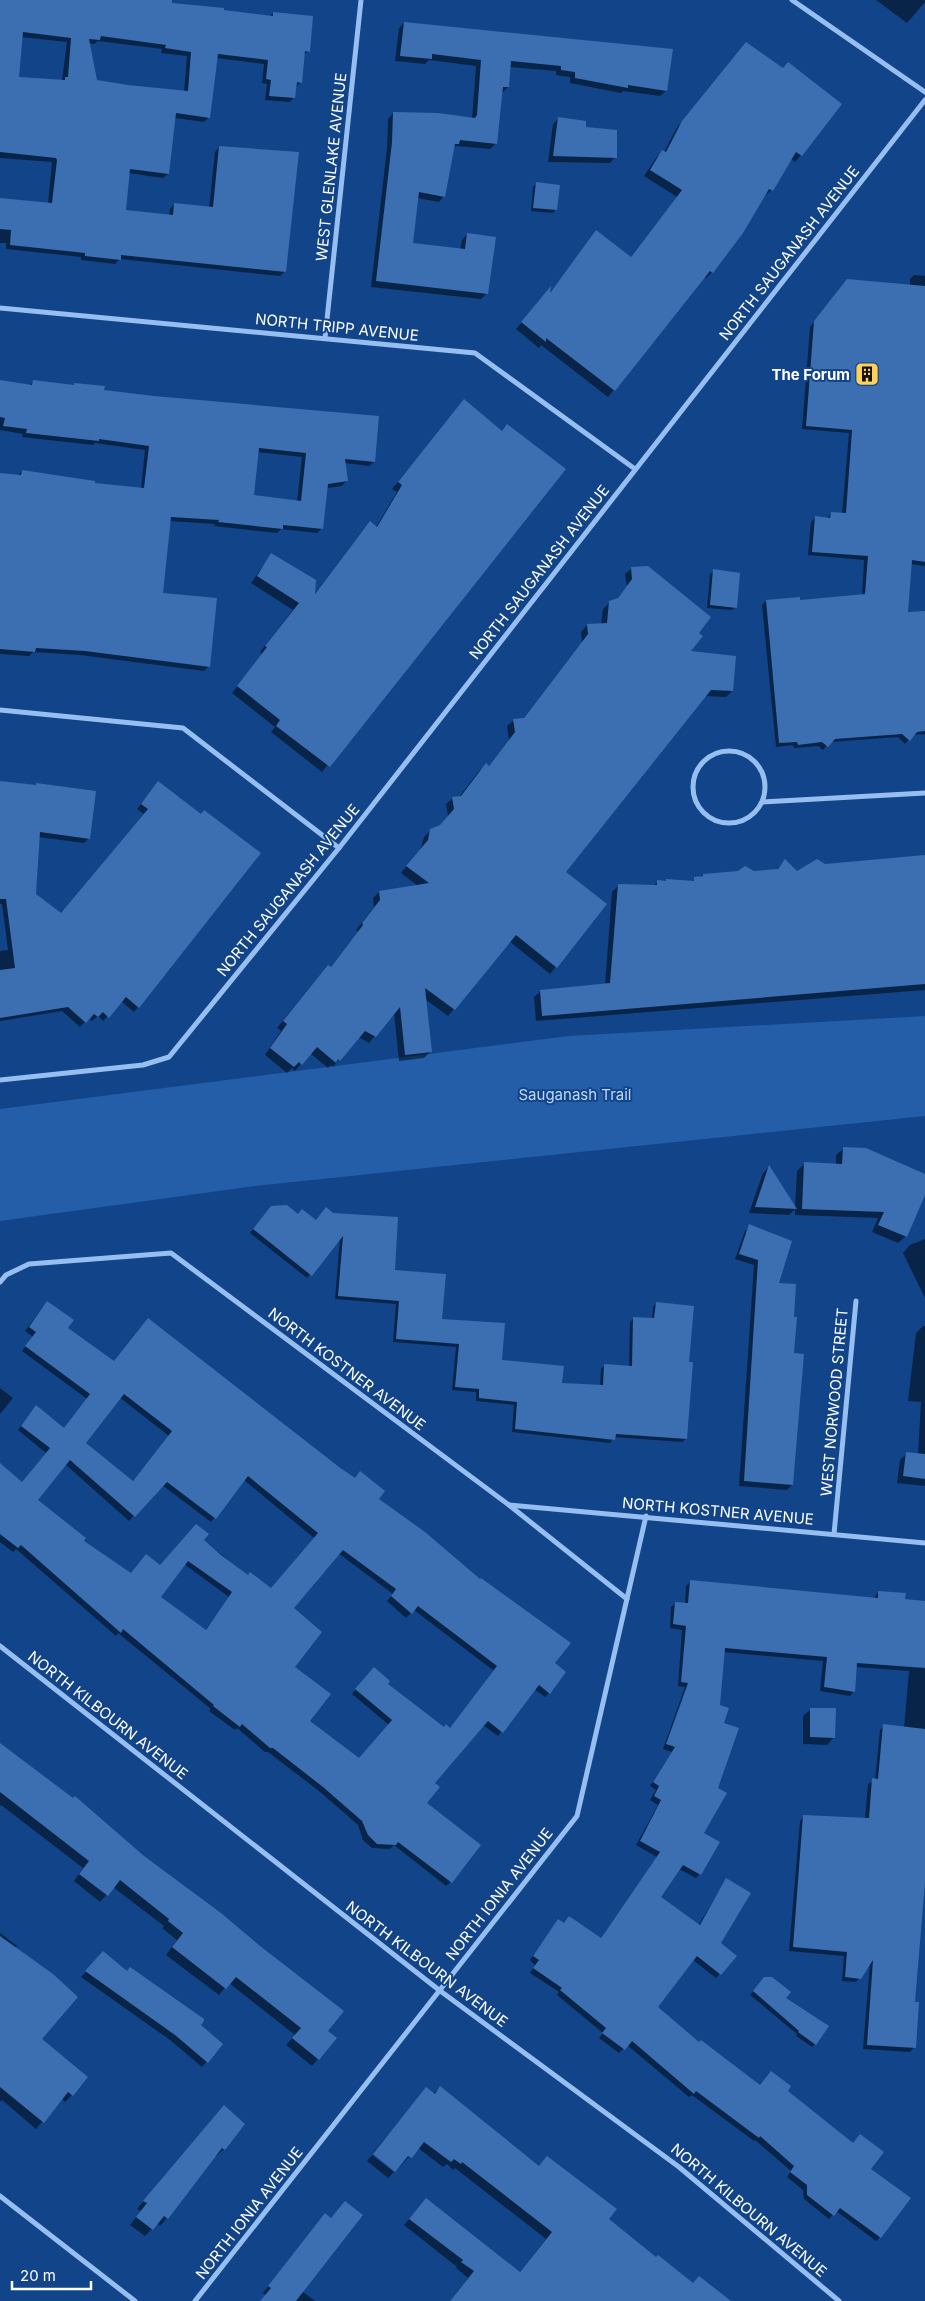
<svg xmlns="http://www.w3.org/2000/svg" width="925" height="2301" font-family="Inter,sans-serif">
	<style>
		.green { fill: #245ea8 }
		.shadow { fill: #0007; fill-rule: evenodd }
		.building { fill: #3b6fb2; fill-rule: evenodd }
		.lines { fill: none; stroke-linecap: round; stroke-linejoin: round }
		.minor { stroke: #97bef0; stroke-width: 5 }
		.labels { text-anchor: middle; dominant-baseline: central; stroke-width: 4; stroke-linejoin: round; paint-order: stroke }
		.street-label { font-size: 15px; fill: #fff; stroke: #124489 }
		.poi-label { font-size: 15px; font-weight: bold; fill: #fff; stroke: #124489; text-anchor: end }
		.park-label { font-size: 15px; fill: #bed9fc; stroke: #124489 }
	</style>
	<rect width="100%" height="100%" fill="#124489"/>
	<polygon class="green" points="925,1016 925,1116 255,1186 0,1221 0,1109 569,1036"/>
	<g class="shadow">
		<path d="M0 0H171V4L222 11 269 17 273 13 308 51 303 56 301 82 296 87 294 98 289 102 265 100 267 84 262 83 264 64 216 58 209 117 204 122 175 118 168 174 163 178 128 173 124 211 169 216 170 209 174 204 209 208 215 152 219 147 285 271 280 276 120 259 115 264 81 260V257L6 249V243H0V211L48 204 52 162 0 158ZM21 37 67 42 62 81 18 78ZM98 41 162 49 161 53 187 56 184 92 128 87 96 81 89 43 94 44Z"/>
		<polygon points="876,0 925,0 925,2 907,23"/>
		<polygon points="404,23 666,91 660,96 623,91 621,93 570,83 570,77 556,75 556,71 509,67 508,87 502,93 496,143 490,149 456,146 452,149 444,196 439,202 417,198 412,244 460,250 462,240 467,234 487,293 481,299 371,287 387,148 388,119 393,113 472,119 476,66 429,60 425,64 395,61 399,28"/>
		<polygon points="746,44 782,69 840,104 801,155 795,162 791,159 772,190 764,196 712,272 706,278 704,277 608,397 541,345 539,348 516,329 545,294 549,294 596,232 630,258 677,197 644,176 656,158 662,151 664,152 676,129"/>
		<polygon points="558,119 584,129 615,157 610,163 548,162 553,124"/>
		<polygon points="536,184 556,209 553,213 531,211 533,187"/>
		<polygon points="914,275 925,276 925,566 910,564 906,613 925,612 925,734 913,735 905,744 898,737 830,742 823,750 818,746 794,748 793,745 776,747 762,605 766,601 798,598 799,601 862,596 864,560 808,555 811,522 815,518 827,519 831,513 842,514 849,433 802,429 810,327 843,285 910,286 910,279"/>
		<path d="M34 381 73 386 74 384 374 462 369 466 345 463 346 481 342 486 327 488 322 528 317 533 281 529 277 533 214 526 215 524 169 521 162 594 209 666 204 671 80 655 33 652 29 656 0 654V474L17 476 22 471 93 484 141 489 145 450 95 443 93 445 22 437 23 434 0 430V382L29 386ZM257 452 302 457 297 502 253 496Z"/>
		<polygon points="464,401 501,432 564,469 322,772 271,732 275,727 232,693 262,654 260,652 293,610 251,583 272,554 313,596 364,529 370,523 376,527 397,492 392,489"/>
		<polygon points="632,568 697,633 689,652 732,691 726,697 705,696 564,872 605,905 550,974 509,941 448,1016 425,999 430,1052 424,1058 399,1061 394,1013 369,1043 358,1037 333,1067 331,1065 328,1068 310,1053 295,1071 292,1068 287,1073 265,1055 281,1031 277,1028 322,973 330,968 358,932 356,930 374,907 373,898 379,892 418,886 401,873 421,848 424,837 431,830 439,827 448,816 446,804 453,798 459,797 479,771 486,765 488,767 509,740 507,726 514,720 523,719 582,642 581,632 587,625 601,624 603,609 610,602 616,600 627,587 625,574"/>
		<polygon points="714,571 736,607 732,610 707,608 710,574"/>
		<polygon points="0,783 89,838 84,843 38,837 35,895 61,914 144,814 137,809 154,788 138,1007 134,1012 121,1001 103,1021 98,1016 92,1021 88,1018 80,1027 62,1011 0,1021 0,951 8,950 2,904 0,904"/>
		<polygon points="925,857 925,990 536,1021 534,997 541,991 605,985 612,892 619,885 653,886 658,882 664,882 667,880 691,882 703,875 776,870 785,861 797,873 825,865"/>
		<polygon points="844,1148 925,1175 925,1192 906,1236 898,1243 872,1232 878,1218 795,1215 795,1209 789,1215 749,1213 763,1173 769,1167 795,1208 797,1171 804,1164 836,1165 836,1155"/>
		<polygon points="267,1212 298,1215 316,1222 323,1213 394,1271 440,1320 501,1361 561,1384 600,1386 601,1369 605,1365 629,1367 630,1322 633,1319 652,1319 653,1307 656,1303 687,1363 686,1439 682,1442 614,1437 610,1443 512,1432 514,1405 476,1401 476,1392 452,1390 456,1347 393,1342 396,1304 335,1299 340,1237 307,1278 250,1233"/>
		<polygon points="750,1226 793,1354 803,1355 792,1485 787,1490 739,1486 754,1265 735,1259 745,1231"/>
		<polygon points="925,1239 925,1298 903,1253 910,1245"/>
		<path d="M43 1307 66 1328 114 1362 354 1479 360 1473 377 1499 554 1663 549 1693 545 1697 534 1689 498 1736 483 1725 434 1783 426 1804 451 1882 446 1886 394 1845 390 1849 372 1848 363 1840 358 1825 319 1791 268 1752H265L237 1728 235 1730 209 1711 211 1709 118 1633 116 1636 16 1549 13 1552 0 1542V1465L22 1483 46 1453 18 1430 32 1411 64 1429 87 1399 22 1351 33 1337 25 1331ZM119 1397 169 1436 132 1482 85 1443ZM65 1464 129 1521 162 1485 211 1522 244 1480 314 1538 271 1589 248 1576 203 1540 160 1566 131 1574 82 1542 36 1500ZM338 1553 393 1594 387 1601 406 1618 414 1610 494 1671 450 1729 444 1728 369 1673 352 1694 389 1725 358 1760 308 1721 293 1667 292 1608ZM184 1564 229 1597 205 1631 159 1597Z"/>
		<polygon points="923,1326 925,1326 925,1486 897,1483 900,1460 907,1453 918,1454 921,1402 908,1401 916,1333"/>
		<polygon points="0,1388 13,1398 0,1414"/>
		<polygon points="690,1582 874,1598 878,1592 904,1601 925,1602 925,1869 914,2003 914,2047 910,2052 863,2049 870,1963 856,1982 842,1981 844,1956 789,1951 800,1821 804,1816 865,1819 868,1784 875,1780 880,1730 884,1726 904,1728 909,1671 856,1667 854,1691 850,1696 820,1691 823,1661 723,1652 719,1706 722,1724 703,1834 700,1874 696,1878 679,1869 659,1898 698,1926 726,1880 720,1943 735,1956 716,1978 693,1960 656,2007 699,2044 760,2086 786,2091 869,2169 880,2237 876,2241 836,2211 829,2219 804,2199 803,2190 787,2177 791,2171 755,2140 754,2141 692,2095 689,2097 627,2045 619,2053 599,2038 603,2033 557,1995 559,1992 530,1973 535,1965 530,1960 558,1921 600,1939 657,1857 636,1845 658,1805 650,1800 656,1790 650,1786 672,1752 663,1749 685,1687 678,1686 682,1630 670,1628 671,1607 676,1603 685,1604 686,1586"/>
		<polygon points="811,1709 834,1737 827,1745 803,1744 803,1716"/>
		<polygon points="0,1744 326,2031 318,2059 312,2066 286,2045 295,2035 229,1983 219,1995 166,1955 177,1940 162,1928 164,1926 113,1887 100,1902 74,1881 83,1868 1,1805 0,1806"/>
		<polygon points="0,1933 17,1946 15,1949 40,2039 72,2095 65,2102 62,2099 36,2129 2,2100 0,2102"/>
		<polygon points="99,1957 126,1972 221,2044 202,2067 170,2040 81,1977"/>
		<polygon points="761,1982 784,1998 815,2044 812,2047 796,2036 797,2034 750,1995"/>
		<polygon points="440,2088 656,2259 719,2301 450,2301 468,2278 456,2268 457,2267 404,2225 420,2206 519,2273 546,2239 455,2168 453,2170 447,2164 443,2167 418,2148 395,2171 373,2153 426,2089 433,2094"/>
		<polygon points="217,2114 244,2124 224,2149 216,2156 215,2155 167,2218 160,2226 157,2223 145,2236 130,2225 141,2211 137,2209"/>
		<polygon points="372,2155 394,2172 388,2178 367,2161"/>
		<polygon points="345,2202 302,2291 315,2301 261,2301 266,2296 263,2293 319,2221 331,2219"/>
	</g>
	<g class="building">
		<path d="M0 0H172V3L224 8V10L273 16V12L313 16 310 52 305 51 302 83 297 82 295 98 269 96 271 80 266 79 268 60 218 54 210 118 176 113 169 174 130 169 126 210 173 215 174 203 213 207 219 146 299 152 286 272 121 255V260L85 256V253L10 245 11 230 0 229V198L52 203 57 160 56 158 0 152ZM23 32 71 38 68 77H65V80L19 77ZM101 36 166 45 165 48 191 52 188 91 128 85 97 80 89 39 100 40Z"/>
		<polygon points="404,22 673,49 667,91 628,85 628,88 575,78 575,72 561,70 561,66 511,61 509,87 503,87 497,144 460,140 459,144 455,144 445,197 419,192 413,243 465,249 467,233 496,237 488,294 376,281 392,142 393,112 438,113 475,118 477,115 481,60 432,54 432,59 400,56"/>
		<polygon points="746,42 783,68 788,62 842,104 802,156 796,152 773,191 769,189 743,233 713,273 710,271 615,391 546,338 546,342 521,322 551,286 550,293 596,230 631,257 682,190 650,170 662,150 666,152 682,121"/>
		<polygon points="558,117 586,121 586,127 617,130 617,158 553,156"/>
		<polygon points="536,182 560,185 557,210 533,208"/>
		<polygon points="847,279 925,286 925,562 912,560 908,612 925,611 925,731 917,732 910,741 902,734 835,739 828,747 822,742 798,745 797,742 779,743 766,600 800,597 800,600 865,594 868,556 812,552 815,516 830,518 831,512 846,513 852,430 806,426 814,321"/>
		<path d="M0 380 32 385 33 380 74 385V383L105 386 104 390 154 396 379 416 375 462 345 459 348 481 328 484 323 529 283 525V529L218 522 219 520 171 517 163 593 217 598 210 667 85 651 36 648 35 652 0 649V473L21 475 22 470 95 481V483L144 488 149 446 99 439V441L26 433 27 429 3 426 5 418 0 417ZM259 448 306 453 301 501 254 495Z"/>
		<polygon points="464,399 502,431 507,424 566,469 330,767 276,726 280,720 237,686 267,647 265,646 299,603 257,576 271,553 316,580 315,594 370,521 377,527 402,485 398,482"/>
		<polygon points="648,566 711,617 699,633 703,636 691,651 736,656 733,691 711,690 566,872 607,904 557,968 516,935 455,1010 425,988 432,1052 405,1055 400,1007 376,1037 365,1031 340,1061 338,1059 336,1063 317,1047 302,1065 299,1062 294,1067 270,1048 287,1024 283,1021 328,965 331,967 363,925 362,923 380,900 379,891 429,883 406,866 428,840 430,829 440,825 454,809 452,797 461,796 486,763 489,766 515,732 513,719 524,718 588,634 587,624 607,623 609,601 618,598 632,579 631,567"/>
		<polygon points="713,569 740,573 737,608 710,605"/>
		<polygon points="0,781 36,785 36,783 96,791 90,839 40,832 36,894 61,913 148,809 141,804 158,781 201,814 204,810 261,853 139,1008 126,997 109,1018 103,1012 98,1017 94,1014 86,1023 68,1007 0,1018 0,970 15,968 6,899 0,899"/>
		<polygon points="925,855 925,984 542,1016 540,990 610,983 618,884 657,885 657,880 666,881 666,879 694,881 694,877 703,876 703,874 738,871 745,866 754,871 778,869 785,859 797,871 817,859 825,864"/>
		<polygon points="843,1147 866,1148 925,1174 925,1195 907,1237 878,1225 884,1212 802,1209 804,1162 842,1164"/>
		<polygon points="769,1165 797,1209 755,1207"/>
		<polygon points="287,1205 298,1214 302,1209 316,1220 326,1207 333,1213 398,1217 395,1270 446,1274 442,1319 505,1323 502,1360 564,1366 562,1383 603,1385 604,1364 632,1366 633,1317 654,1318 656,1302 694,1306 689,1362 693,1362 687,1439 616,1434 615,1440 515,1429 517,1402 479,1398 479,1389 455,1387 459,1344 396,1339 399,1301 338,1296 343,1236 312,1276 253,1229 271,1206"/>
		<polygon points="749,1224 792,1241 779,1283 796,1284 794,1317 797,1317 794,1353 804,1354 793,1485 744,1481 758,1260 739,1254"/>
		<path d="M47 1301 74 1320 68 1328 114 1361 148 1318 339 1467 355 1478 360 1471 385 1491 379 1499 425 1532 480 1579 481 1578 571 1643 555 1663 566 1672 550 1694 539 1685 503 1733 488 1721 435 1783 440 1787 427 1803 481 1845 452 1883 398 1842 396 1845 377 1844 368 1835 362 1821 323 1787 273 1748H270L242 1724 240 1727 213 1706 214 1705 123 1629 121 1633 21 1545 18 1548 0 1534V1463L22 1482 50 1448 21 1426 36 1405 64 1428 90 1394 25 1346 36 1332 29 1327ZM124 1394 172 1431 133 1481 86 1443ZM70 1460 135 1517 167 1482 216 1519 248 1476 318 1533 271 1588 250 1572 248 1575 221 1555 204 1540 209 1534 196 1524 160 1565 146 1554 131 1573 84 1541 86 1538 38 1500ZM343 1550 396 1589 391 1596 412 1614 418 1606 497 1666 450 1728 446 1724 444 1727 388 1684 390 1681 374 1667 355 1689 392 1720 359 1758 310 1721 331 1694 295 1667 322 1632 294 1608ZM188 1561 232 1592 206 1630 161 1597Z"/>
		<polygon points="906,1452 925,1454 925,1479 903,1476"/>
		<polygon points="690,1580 878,1598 878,1591 906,1593 905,1599 925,1601 925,1668 857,1663 855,1692 824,1687 827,1657 725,1648 720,1705 729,1708 724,1723 739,1728 718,1788 727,1793 704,1833 720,1842 701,1875 683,1865 661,1897 700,1925 726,1878 751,1893 721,1943 737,1956 721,1975 697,1956 658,2007 699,2042 701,2040 760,2085 771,2071 791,2086 788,2091 853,2143 860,2134 884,2152 871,2169 911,2198 881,2238 840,2208 834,2216 807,2195 807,2185 790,2172 794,2166 760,2136 759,2138 696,2091 694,2094 632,2041 625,2050 602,2033 606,2028 560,1990 562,1988 533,1968 539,1960 533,1956 558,1919 564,1923 569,1916 601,1938 660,1852 640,1841 661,1800 654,1796 659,1786 653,1782 675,1747 666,1744 688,1683 681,1682 686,1626 673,1624 675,1602 688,1603"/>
		<polygon points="810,1708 836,1708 835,1738 810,1737"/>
		<polygon points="883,1724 925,1729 925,1882 915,2002 919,2002 916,2048 867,2045 873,1960 861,1979 845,1977 847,1952 793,1947 803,1815 869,1818 872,1778 878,1779"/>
		<polygon points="0,1743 73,1798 75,1796 144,1856 221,1913 260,1946 344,2011 328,2031 337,2038 319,2060 292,2038 301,2028 236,1977 226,1989 172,1947 183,1933 168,1921 169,1919 120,1880 108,1896 79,1874 89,1861 0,1792"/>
		<polygon points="0,1936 53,1974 78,1997 42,2039 88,2077 73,2096 68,2092 44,2123 0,2087"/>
		<polygon points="103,1951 127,1971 130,1967 204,2019 204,2021 201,2025 223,2044 208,2063 175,2035 85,1971"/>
		<polygon points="764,1977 772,1977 791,1992 786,1998 829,2026 816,2045 798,2032 799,2031 753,1991"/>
		<polygon points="440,2086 539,2166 547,2156 617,2209 609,2219 656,2257 658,2255 693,2283 699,2276 731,2301 450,2301 474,2271 461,2262 463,2260 409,2219 426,2198 520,2272 552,2232 462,2162 461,2164 454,2159 451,2162 424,2142 412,2158 408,2156 395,2172 373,2154 426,2087 435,2094"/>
		<polygon points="224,2105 245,2124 225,2150 222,2148 168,2219 164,2216 153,2230 136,2217 147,2203 143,2201"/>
		<polygon points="345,2201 363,2215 296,2301 260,2301 271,2288 268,2286 325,2213 331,2218"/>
	</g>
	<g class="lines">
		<g class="minor">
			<polyline points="792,0 925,92"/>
			<polyline points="0,308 475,353 635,469"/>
			<polyline points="325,338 361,0"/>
			<polyline points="0,710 183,728 339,848"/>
			<circle cx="729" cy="787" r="36"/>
			<polyline points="762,802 925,793"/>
			<polyline points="0,1080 143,1065 169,1057 339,848 925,100"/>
			<polyline points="0,1282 6,1275 29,1264 171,1253 509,1505 627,1599"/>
			<polyline points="509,1505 925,1543"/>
			<polyline points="834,1534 856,1301"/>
			<polyline points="0,1646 439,1990 679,2167 839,2301"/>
			<polyline points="0,2196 135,2301"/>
			<polyline points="195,2301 577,1816 646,1516"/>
		</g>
	</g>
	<defs>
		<g id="building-square" transform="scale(1.25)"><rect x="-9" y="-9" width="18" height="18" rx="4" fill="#ffd157" stroke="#124489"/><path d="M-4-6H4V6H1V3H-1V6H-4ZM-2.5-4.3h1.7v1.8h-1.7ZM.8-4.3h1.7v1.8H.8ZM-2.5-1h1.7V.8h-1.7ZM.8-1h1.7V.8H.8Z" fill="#111"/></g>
	</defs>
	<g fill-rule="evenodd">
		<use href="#building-square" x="867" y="374"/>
	</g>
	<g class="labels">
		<g class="street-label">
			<text transform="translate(331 167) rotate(-84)">WEST GLENLAKE AVENUE</text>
			<text transform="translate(789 253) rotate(-52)">NORTH SAUGANASH AVENUE</text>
			<text transform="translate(337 327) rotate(6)">NORTH TRIPP AVENUE</text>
			<text transform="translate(539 572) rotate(-52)">NORTH SAUGANASH AVENUE</text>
			<text transform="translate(288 890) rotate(-51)">NORTH SAUGANASH AVENUE</text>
			<text transform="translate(347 1369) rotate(37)">NORTH KOSTNER AVENUE</text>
			<text transform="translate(834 1402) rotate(-85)">WEST NORWOOD STREET</text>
			<text transform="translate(718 1511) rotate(5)">NORTH KOSTNER AVENUE</text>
			<text transform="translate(108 1715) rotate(38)">NORTH KILBOURN AVENUE</text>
			<text transform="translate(499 1894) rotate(-52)">NORTH IONIA AVENUE</text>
			<text transform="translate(427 1964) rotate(37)">NORTH KILBOURN AVENUE</text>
			<text transform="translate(749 2210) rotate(40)">NORTH KILBOURN AVENUE</text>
			<text transform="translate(249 2213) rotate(-52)">NORTH IONIA AVENUE</text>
		</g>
		<g class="poi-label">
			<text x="850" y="374">The Forum</text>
		</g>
		<g class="park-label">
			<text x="575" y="1094">Sauganash Trail</text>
		</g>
	</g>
	<path d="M12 2281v8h79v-8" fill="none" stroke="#ffffff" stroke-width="2.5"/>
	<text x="20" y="2281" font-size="15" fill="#ffffff" stroke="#124489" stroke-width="4" paint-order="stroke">20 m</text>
</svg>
